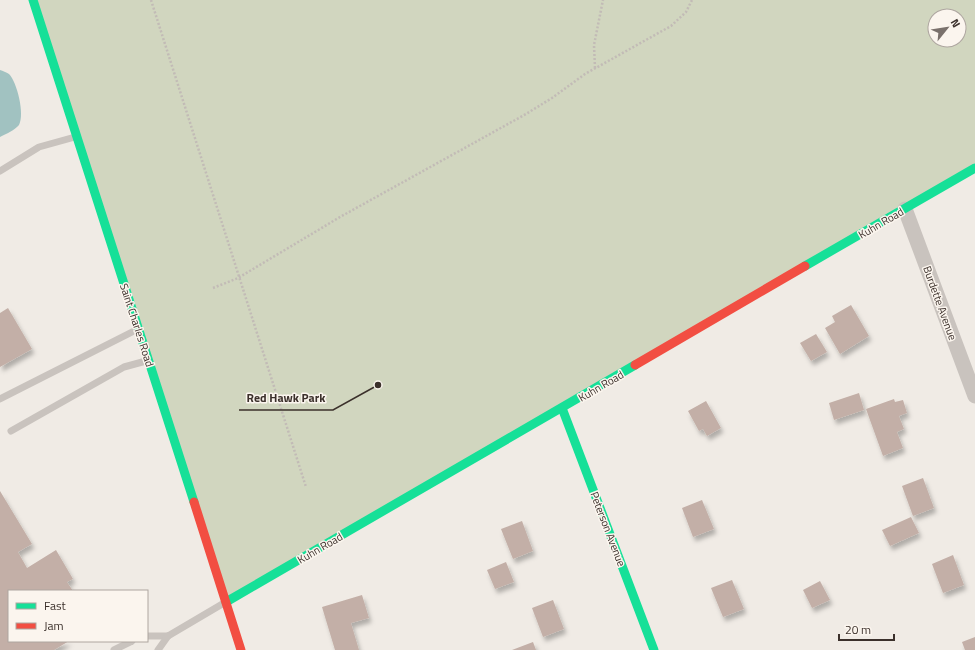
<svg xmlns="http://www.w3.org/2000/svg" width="975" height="650" font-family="'Titillium Web',sans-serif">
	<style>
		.green { fill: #d1d6bf; fill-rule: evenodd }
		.water { fill: #a1c2c1 }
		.building { fill: #c3afa7; filter: url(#shadow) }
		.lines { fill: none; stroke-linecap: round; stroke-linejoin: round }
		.path { stroke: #c2bbb6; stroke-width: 2.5; stroke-dasharray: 2 2; stroke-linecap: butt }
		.lane { stroke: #c9c3be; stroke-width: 7 }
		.street { stroke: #c9c3be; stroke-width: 15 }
		.fast { stroke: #16e098; stroke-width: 9 }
		.jam { stroke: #f24e42; stroke-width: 9 }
		.labels { text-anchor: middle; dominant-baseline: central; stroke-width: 3; stroke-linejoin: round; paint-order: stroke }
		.street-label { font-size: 11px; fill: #3b302b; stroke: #fbf5ee }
		.leader { fill: none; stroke: #3b302b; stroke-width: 1.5 }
		.callout-dot { fill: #3b302b; stroke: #fbf5ee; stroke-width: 1.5 }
		.callout-label { font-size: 12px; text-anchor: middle; font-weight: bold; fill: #3b302b; stroke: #fbf5ee; stroke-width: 3; stroke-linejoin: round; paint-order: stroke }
	</style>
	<defs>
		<filter id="shadow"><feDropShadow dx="2.5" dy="4.5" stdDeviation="2" flood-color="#0004"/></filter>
	</defs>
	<rect width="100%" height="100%" fill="#f0ebe5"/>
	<path class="green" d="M34 0H975V164L225 606ZM935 16H959V40H935Z"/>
	<path class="water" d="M0 70C3 71 6 72 9 74 17 82 25 114 19 125 15 130 6 134 0 137Z"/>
	<g class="building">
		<polygon points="851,305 869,336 840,354 825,328 835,322 832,316"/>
		<polygon points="8,308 32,349 0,367 0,313"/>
		<polygon points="816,334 827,352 811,361 800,343"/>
		<polygon points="859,393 864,410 834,420 829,403"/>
		<polygon points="894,399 895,402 903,400 907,413 899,416 904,429 897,432 903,448 883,456 866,409"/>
		<polygon points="706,401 721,428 707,436 703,429 699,431 688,411"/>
		<polygon points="923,478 934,508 913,516 902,486"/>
		<polygon points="0,491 32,544 18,552 27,568 56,550 73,579 67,582 73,591 9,591 9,641 69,641 54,650 0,650"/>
		<polygon points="702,500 714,529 693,537 682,508"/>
		<polygon points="911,517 919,533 890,546 882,530"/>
		<polygon points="522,521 533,551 513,559 501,529"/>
		<polygon points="953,555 964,585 943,593 932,564"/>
		<polygon points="506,562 514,582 495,589 487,570"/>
		<polygon points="732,580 744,609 723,617 711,588"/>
		<polygon points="820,581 830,600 812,608 803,590"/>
		<polygon points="362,595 369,618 351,623 359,650 335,650 322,607"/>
		<polygon points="553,600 564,629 543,637 532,608"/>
		<polygon points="975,637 975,650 965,650 962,642"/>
		<polygon points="533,642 536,650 512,650"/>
	</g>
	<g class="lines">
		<g class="path">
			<polyline points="151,0 306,487"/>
			<polyline points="595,68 594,45 603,0"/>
			<polyline points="213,288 238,278 340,217 526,114 552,98 585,74 671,26 686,12 692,0"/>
		</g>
		<g class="lane">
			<polyline points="0,171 39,147 75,137"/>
			<polyline points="0,399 136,330"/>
			<polyline points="11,431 124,367 146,361"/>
			<polyline points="147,636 168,636 224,603"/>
			<polyline points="114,650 132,641"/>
			<polyline points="158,650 168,636"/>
		</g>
		<polyline class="street" points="905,209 975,396"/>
		<g class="fast">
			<polyline points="33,0 194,502"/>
			<polyline points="805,266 975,168"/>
			<polyline points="562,408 654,650"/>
			<polyline points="226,602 635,365"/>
		</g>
		<g class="jam">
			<polyline points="635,365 805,266"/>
			<polyline points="194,502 241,650"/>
		</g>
	</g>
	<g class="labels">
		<g class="street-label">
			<text transform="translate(881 223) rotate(-30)">Kuhn Road</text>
			<text transform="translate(940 303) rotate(70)">Burdette Avenue</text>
			<text transform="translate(137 325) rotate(72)">Saint Charles Road</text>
			<text transform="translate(601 386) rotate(-30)">Kuhn Road</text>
			<text transform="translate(608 529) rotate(69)">Peterson Avenue</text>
			<text transform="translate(320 548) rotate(-30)">Kuhn Road</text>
		</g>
	</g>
	<path class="leader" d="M378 385L333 410H239"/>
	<circle class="callout-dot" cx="378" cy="385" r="4"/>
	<g class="callout-label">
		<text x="286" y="402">Red Hawk Park</text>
	</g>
	<rect x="8" y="590" width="140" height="52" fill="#fbf5ee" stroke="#aea6a0"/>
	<rect x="16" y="603" width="20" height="6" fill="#16e098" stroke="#aea6a0"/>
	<text x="44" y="610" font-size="12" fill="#3b302b">Fast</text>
	<rect x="16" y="623" width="20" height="6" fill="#f24e42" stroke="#aea6a0"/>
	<text x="44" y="630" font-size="12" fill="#3b302b">Jam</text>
	<g transform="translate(947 28) rotate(60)"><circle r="19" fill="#fbf5ee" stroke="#aea6a0"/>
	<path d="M0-3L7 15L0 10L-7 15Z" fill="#7a716c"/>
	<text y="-6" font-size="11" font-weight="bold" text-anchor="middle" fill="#3b302b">N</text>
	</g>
	<path d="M839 634v6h55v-6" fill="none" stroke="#3b302b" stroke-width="2"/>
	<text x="845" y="634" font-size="12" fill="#3b302b" stroke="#fbf5ee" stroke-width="3" paint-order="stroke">20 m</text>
</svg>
